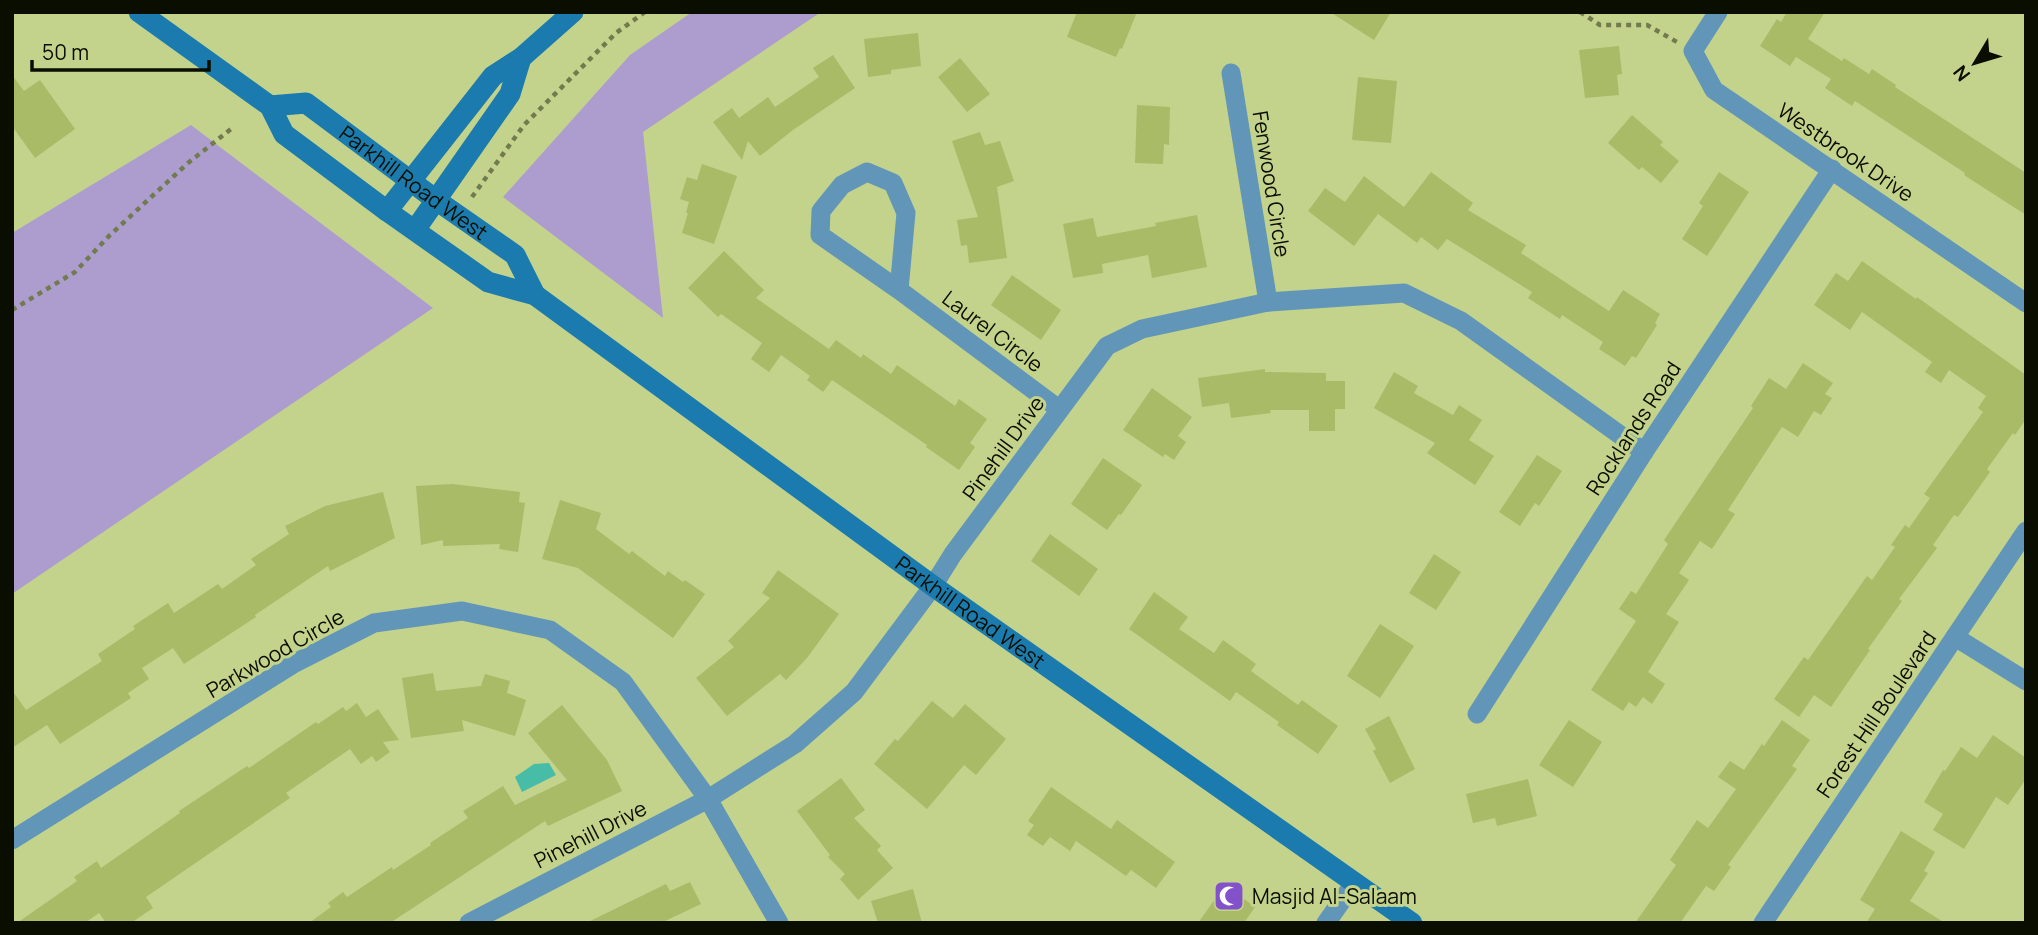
<svg xmlns="http://www.w3.org/2000/svg" width="2038" height="935" font-family="Manrope,sans-serif">
	<style>
		.green { fill: #ad9dcf }
		.water { fill: #47bca7 }
		.building { fill: #aabb68 }
		.lines { fill: none; stroke-linecap: round; stroke-linejoin: round }
		.path { stroke: #717b4e; stroke-width: 4.5; stroke-dasharray: 5 5; stroke-linecap: butt }
		.minor { stroke: #6296b9; stroke-width: 19 }
		.secondary { stroke: #1b7bae; stroke-width: 21 }
		.labels { text-anchor: middle; dominant-baseline: central; stroke-width: 6; stroke-linejoin: round; paint-order: stroke }
		.street-label { font-size: 21px; fill: #0a0e00; stroke: #c3d38c }
		.poi-label { font-size: 21px; fill: #0a0e00; stroke: #c3d38c; text-anchor: start }
	</style>
	<rect width="100%" height="100%" fill="#c3d38c"/>
	<g class="green">
		<polygon points="692,12 821,12 643,132 663,318 503,197 630,55"/>
		<polygon points="191,125 433,308 12,594 12,233"/>
	</g>
	<polygon class="water" points="549,763 556,775 522,792 515,777 534,764"/>
	<g class="building">
		<polygon points="1077,12 1137,12 1122,49 1120,48 1116,57 1067,37"/>
		<polygon points="1330,12 1391,12 1374,40"/>
		<polygon points="1787,12 1825,12 1808,39 1842,61 1844,58 1869,74 1872,69 1896,85 1895,87 2026,173 2026,215 1964,175 1965,173 1855,101 1852,106 1825,88 1831,79 1796,57 1790,66 1760,46 1777,19 1781,22"/>
		<polygon points="918,33 921,66 891,70 891,74 868,77 864,39"/>
		<polygon points="1619,46 1622,74 1617,75 1619,95 1585,98 1579,50"/>
		<polygon points="833,55 855,88 793,130 760,156 748,141 742,160 713,122 732,108 739,118 768,97 775,107 819,77 813,68"/>
		<polygon points="960,58 990,94 967,112 938,77"/>
		<polygon points="12,75 24,91 40,80 75,129 35,158 12,126"/>
		<polygon points="1358,77 1397,81 1391,143 1352,140"/>
		<polygon points="1137,105 1170,107 1169,145 1164,144 1163,164 1135,163"/>
		<polygon points="1632,115 1663,142 1660,145 1679,161 1661,183 1642,167 1639,170 1608,143"/>
		<polygon points="980,132 985,145 1000,141 1014,181 997,187 1007,258 969,263 967,245 961,246 957,220 978,217 952,141"/>
		<polygon points="702,164 737,176 714,244 682,233 688,213 686,213 689,202 680,199 687,177 697,180"/>
		<polygon points="1431,172 1473,203 1468,210 1526,245 1521,253 1609,311 1623,290 1660,314 1655,323 1657,325 1636,358 1632,356 1625,366 1599,349 1603,342 1562,315 1560,319 1528,298 1532,292 1447,239 1438,250 1421,237 1417,243 1378,214 1354,246 1308,211 1325,188 1345,202 1364,176 1404,207"/>
		<polygon points="1719,172 1749,192 1707,256 1682,239 1703,206 1699,203"/>
		<polygon points="1197,215 1207,267 1152,278 1148,255 1102,264 1103,273 1073,278 1063,224 1093,218 1097,237 1156,226 1155,223"/>
		<polygon points="724,251 764,290 756,298 829,349 836,340 861,358 863,354 891,374 897,365 955,406 959,399 987,419 970,443 975,447 959,470 926,447 927,445 832,380 823,392 807,380 810,376 781,355 769,372 751,359 762,343 721,314 718,317 688,288"/>
		<polygon points="1862,261 1916,299 1917,297 2026,375 2026,419 2015,435 2013,433 1987,469 1990,472 1958,517 1954,515 1933,545 1937,548 1899,599 1902,601 1868,649 1870,650 1831,707 1814,695 1799,717 1774,699 1804,657 1808,660 1867,576 1872,580 1895,547 1891,545 1905,525 1909,528 1930,498 1924,494 1983,412 1978,408 1986,396 1949,370 1941,383 1925,372 1932,362 1862,312 1850,330 1814,305 1836,273 1848,281"/>
		<polygon points="1012,275 1061,310 1041,340 991,305"/>
		<polygon points="1803,363 1833,383 1825,394 1832,398 1821,415 1814,411 1798,437 1782,427 1728,510 1735,514 1712,549 1700,541 1679,573 1689,580 1666,614 1679,622 1648,672 1665,684 1652,704 1643,697 1636,707 1629,702 1623,711 1591,690 1636,621 1619,609 1631,591 1636,594 1668,544 1664,540 1753,408 1751,406 1769,378 1786,389"/>
		<polygon points="1265,369 1265,372 1326,373 1326,381 1345,381 1345,409 1335,409 1335,431 1309,431 1309,410 1270,410 1271,413 1231,418 1229,403 1202,407 1198,378"/>
		<polygon points="1394,372 1418,386 1414,393 1453,415 1459,405 1482,420 1469,440 1494,456 1475,485 1427,453 1435,443 1374,408"/>
		<polygon points="1152,388 1192,417 1178,436 1186,442 1174,460 1165,454 1163,457 1123,430"/>
		<polygon points="1537,455 1562,471 1539,506 1535,503 1520,526 1499,512"/>
		<polygon points="1103,458 1142,485 1121,515 1119,514 1107,530 1071,504"/>
		<polygon points="452,484 520,492 519,502 525,503 518,552 499,549 500,544 443,546 443,540 421,545 416,486"/>
		<polygon points="383,492 395,538 330,571 328,566 255,615 256,617 184,664 173,648 142,668 149,679 128,693 131,698 60,744 47,725 12,748 12,690 26,710 102,661 98,654 135,629 133,626 168,603 174,613 218,584 222,589 256,565 251,559 289,534 285,526 325,506"/>
		<polygon points="560,500 601,513 596,529 629,554 632,551 665,576 668,571 683,582 685,580 705,594 673,638 578,568 542,559"/>
		<polygon points="1050,534 1098,569 1079,596 1031,561"/>
		<polygon points="1434,554 1461,572 1436,610 1409,593"/>
		<polygon points="778,570 839,614 807,658 786,680 780,674 727,716 696,678 734,647 728,641 770,598 762,593"/>
		<polygon points="1154,592 1188,617 1179,629 1214,653 1223,640 1256,664 1251,671 1298,705 1302,700 1338,726 1318,754 1277,725 1279,722 1236,692 1230,701 1129,629"/>
		<polygon points="1380,624 1414,646 1380,698 1347,676"/>
		<polygon points="433,673 436,691 481,686 485,674 510,681 507,693 526,700 515,736 462,720 464,731 411,738 402,678"/>
		<polygon points="932,701 953,718 965,704 1006,739 976,775 964,765 927,809 874,764 895,739 898,741"/>
		<polygon points="357,703 366,717 378,709 399,740 383,742 390,752 376,762 372,756 361,764 350,749 286,793 290,798 146,897 153,908 131,923 106,923 99,913 85,923 17,923 77,881 74,877 97,861 101,868 180,813 179,811 247,766 249,768 316,722 318,724 343,707 346,711"/>
		<polygon points="562,705 607,760 622,791 548,826 545,821 390,923 309,923 331,907 328,903 343,892 347,897 392,867 393,870 431,845 430,843 468,818 463,811 503,786 515,805 567,780 528,733"/>
		<polygon points="1389,716 1415,769 1390,783 1373,751 1376,749 1365,729"/>
		<polygon points="1569,720 1602,742 1573,787 1539,765"/>
		<polygon points="1782,720 1810,740 1792,766 1797,769 1728,865 1731,867 1714,891 1706,886 1680,923 1635,923 1676,865 1670,860 1697,820 1708,828 1736,789 1718,777 1730,761 1744,770 1762,744 1764,746"/>
		<polygon points="1993,735 2026,758 2026,779 2008,805 1996,797 1964,849 1933,830 1943,814 1924,802 1943,770 1945,771 1961,747 1977,758"/>
		<polygon points="841,778 865,810 854,818 881,846 877,850 893,868 858,900 840,879 845,874 828,857 830,855 797,811"/>
		<polygon points="1528,779 1537,816 1497,826 1495,818 1473,823 1466,794"/>
		<polygon points="1051,787 1111,829 1117,820 1175,862 1156,888 1131,870 1126,876 1076,841 1070,851 1050,837 1043,846 1027,835 1034,825 1028,821"/>
		<polygon points="1901,831 1935,852 1924,871 1928,873 1910,901 1945,923 1866,923 1875,909 1860,900"/>
		<polygon points="690,882 701,904 661,923 586,923 666,884 670,891"/>
		<polygon points="1225,885 1255,907 1244,923 1198,923"/>
		<polygon points="913,889 922,923 878,923 871,901"/>
	</g>
	<g class="lines">
		<g class="path">
			<polyline points="1580,12 1600,25 1647,25 1677,42"/>
			<polyline points="472,197 524,125 616,33 645,12"/>
			<polyline points="12,310 75,272 109,236 188,163 231,129"/>
		</g>
		<g class="minor">
			<polyline points="1718,12 1693,51 1714,90 2026,303"/>
			<polyline points="1231,73 1268,302"/>
			<polyline points="899,290 906,213 893,183 867,172 842,185 821,211 820,235 899,290 1059,409"/>
			<polyline points="1955,637 2026,681"/>
			<polyline points="1477,714 1644,452 1832,169"/>
			<polyline points="12,840 295,663 374,623 462,611 550,630 623,682 708,799 779,923"/>
			<polyline points="469,923 708,799 795,744 854,692 933,586 953,554 1107,346 1142,329 1268,302 1404,293 1461,321 1644,452"/>
			<polyline points="1326,923 1355,882"/>
			<polyline points="1763,923 2026,531"/>
		</g>
		<g class="secondary">
			<path id="s1" d="M139 12 270 106 284 134 387 211 488 282 535 295 933 586 1412 923"/>
			<path id="s2" d="M270 106 306 103 436 200 515 255 535 295"/>
			<polyline points="387,211 493,76 521,58 573,12"/>
			<polyline points="415,230 510,94 521,58"/>
		</g>
	</g>
	<defs>
		<g id="mosque-square" transform="scale(1.575)"><rect x="-9" y="-9" width="18" height="18" rx="4" fill="#8152ca" stroke="#c3d38c"/><path d="M3.5-4.9A6 6 0 1 0 3.5 4.9A5 5 0 1 1 3.5-4.9Z" fill="#fff"/></g>
	</defs>
	<g fill-rule="evenodd">
		<use href="#mosque-square" x="1229" y="896"/>
	</g>
	<g class="labels">
		<g class="street-label">
			<text transform="translate(1846 152) rotate(34)">Westbrook Drive</text>
			<text stroke="none"><textPath href="#s2" startOffset="170">Parkhill Road West</textPath></text>
			<text transform="translate(1272 184) rotate(81)">Fenwood Circle</text>
			<text transform="translate(993 331) rotate(37)">Laurel Circle</text>
			<text transform="translate(1633 428) rotate(-57)">Rocklands Road</text>
			<text transform="translate(1003 448) rotate(-54)">Pinehill Drive</text>
			<text stroke="none"><textPath href="#s1" startOffset="1032">Parkhill Road West</textPath></text>
			<text transform="translate(275 653) rotate(-30)">Parkwood Circle</text>
			<text transform="translate(1876 714) rotate(-56)">Forest Hill Boulevard</text>
			<text transform="translate(590 834) rotate(-27)">Pinehill Drive</text>
		</g>
		<g class="poi-label">
			<text x="1252" y="896">Masjid Al-Salaam</text>
		</g>
	</g>
	<rect width="2038" height="935" fill="none" stroke="#0a0e00" stroke-width="28"/>
	<g transform="translate(1975 63) rotate(232)" stroke="#c3d38c" stroke-width="5" paint-order="stroke">
	<path d="M0-5L12 26L0 18L-12 26Z" fill="#0a0e00"/>
	<text y="-10" font-size="19" font-weight="bold" text-anchor="middle" fill="#0a0e00">N</text>
	</g>
	<path d="M32 60v10h177v-10" fill="none" stroke="#0a0e00" stroke-width="3.5"/>
	<text x="42" y="60" font-size="21" fill="#0a0e00" stroke="#c3d38c" stroke-width="5" paint-order="stroke">50 m</text>
</svg>
